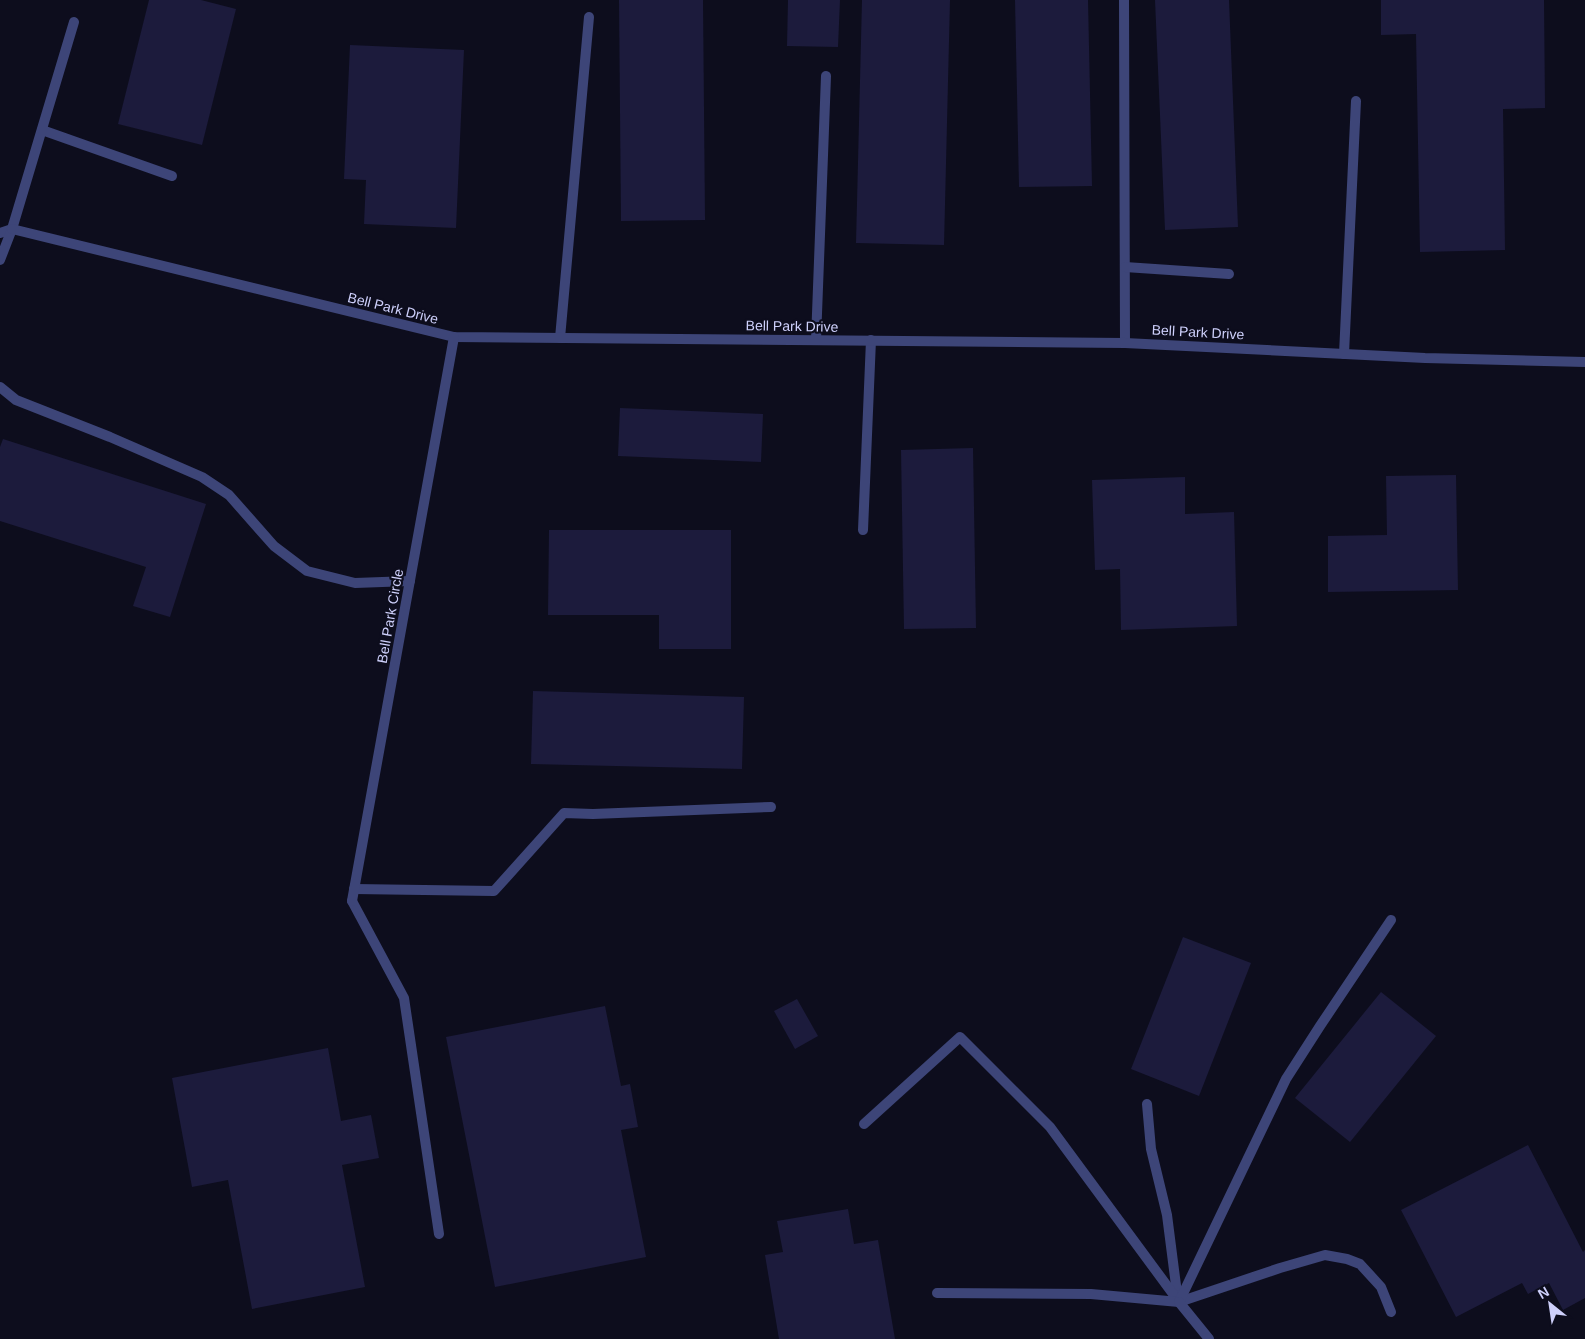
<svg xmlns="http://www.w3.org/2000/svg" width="1585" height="1339" font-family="Helvetica,sans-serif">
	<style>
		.building { fill: #1c1b3c }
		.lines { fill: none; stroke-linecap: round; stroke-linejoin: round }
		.lane { stroke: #3d4578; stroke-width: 10 }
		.street { stroke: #3d4578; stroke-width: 10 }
		.labels { text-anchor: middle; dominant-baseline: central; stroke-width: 4.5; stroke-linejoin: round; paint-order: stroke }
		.street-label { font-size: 14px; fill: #ced0fb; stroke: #0d0d1d }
	</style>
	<rect width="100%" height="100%" fill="#0d0d1d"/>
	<g class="building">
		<polygon points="149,0 201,0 236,9 202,145 118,124"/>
		<polygon points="619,0 703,0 705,220 621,221"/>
		<polygon points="788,0 840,0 838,47 787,46"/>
		<polygon points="862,0 950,0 944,245 856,243"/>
		<polygon points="1015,0 1088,0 1092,186 1019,187"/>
		<polygon points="1155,0 1229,0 1238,227 1165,230"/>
		<polygon points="1381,0 1544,0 1545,108 1503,109 1505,250 1420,252 1416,34 1381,35"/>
		<polygon points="350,45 464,50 456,228 364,224 366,180 344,179"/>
		<polygon points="620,408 763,414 761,462 618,456"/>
		<polygon points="3,439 206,504 170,617 133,606 146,567 0,521 0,447"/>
		<polygon points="973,448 976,628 904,629 901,450"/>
		<polygon points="1456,475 1458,590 1328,592 1328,536 1387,535 1386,476"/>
		<polygon points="1185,477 1185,514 1234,512 1237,626 1121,630 1120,569 1095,570 1092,480"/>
		<polygon points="549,530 731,530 731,649 659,649 659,615 548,615"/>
		<polygon points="533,691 744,697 742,769 531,764"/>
		<polygon points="1183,937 1251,963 1199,1096 1131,1069"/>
		<polygon points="1381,992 1436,1036 1350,1142 1295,1098"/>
		<polygon points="797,999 818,1036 795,1049 774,1011"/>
		<polygon points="605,1006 621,1086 630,1084 638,1127 621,1130 646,1257 495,1287 446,1037"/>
		<polygon points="328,1048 341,1121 371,1115 379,1158 342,1165 365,1287 252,1309 228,1180 192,1187 172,1078"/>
		<polygon points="1528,1145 1583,1252 1585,1250 1585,1298 1563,1310 1549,1283 1528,1294 1522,1283 1456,1317 1401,1210"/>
		<polygon points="848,1209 854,1244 878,1240 895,1339 779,1339 765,1255 783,1252 777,1221"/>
	</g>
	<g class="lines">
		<g class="lane">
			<polyline points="1124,0 1125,343"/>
			<polyline points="42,130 172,176"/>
			<polyline points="0,233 12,229"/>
			<polyline points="0,260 12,229 74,22"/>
			<polyline points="1125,267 1229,274"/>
			<polyline points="560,338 589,17"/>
			<polyline points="816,340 826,76"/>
			<polyline points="1344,354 1356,101"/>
			<polyline points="0,387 16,400 110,437 202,477 229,495 274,546 307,571 355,583 410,581"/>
			<polyline points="863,530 871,340"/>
			<polyline points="354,889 494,891 564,813 593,814 771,807"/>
			<polyline points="352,901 404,998 439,1234"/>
			<polyline points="1147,1104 1151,1149 1167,1215 1178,1301"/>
			<polyline points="864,1124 960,1037 1050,1127 1179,1302"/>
			<polyline points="937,1293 1091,1294 1179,1302 1280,1268 1325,1255 1347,1259 1360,1264 1381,1287 1391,1312"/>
			<polyline points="1179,1302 1286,1079 1320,1026 1391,920"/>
		</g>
		<g class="street">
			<polyline points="12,229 454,337 1125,343 1425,358 1585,362"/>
			<polyline points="352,901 454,337"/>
			<polyline points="1179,1302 1209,1339"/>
		</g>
	</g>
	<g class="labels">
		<g class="street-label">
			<text transform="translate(393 308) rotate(14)">Bell Park Drive</text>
			<text transform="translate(792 326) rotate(1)">Bell Park Drive</text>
			<text transform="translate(1198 332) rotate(3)">Bell Park Drive</text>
			<text transform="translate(390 616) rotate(-80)">Bell Park Circle</text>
		</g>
	</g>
	<g transform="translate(1550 1304) rotate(330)" stroke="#0d0d1d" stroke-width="4" paint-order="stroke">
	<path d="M0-4L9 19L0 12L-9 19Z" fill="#ced0fb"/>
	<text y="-8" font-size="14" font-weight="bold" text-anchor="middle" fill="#ced0fb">N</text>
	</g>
</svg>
